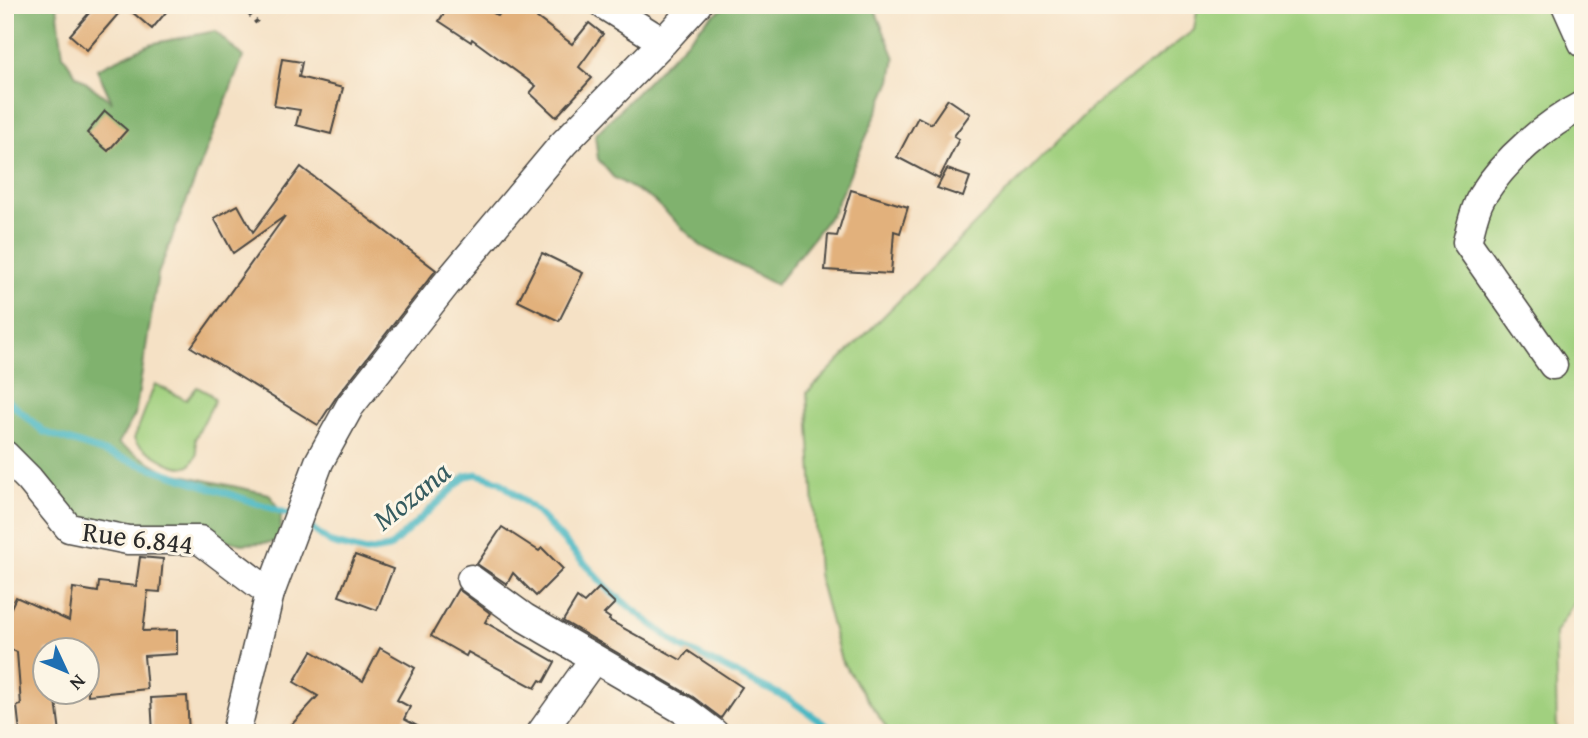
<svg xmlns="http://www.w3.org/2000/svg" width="1588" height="738" font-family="'Gentium Book Plus',serif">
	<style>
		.green { fill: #a1d07f; stroke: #667e55; stroke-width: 2 }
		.forest { fill: #80b26e; stroke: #566e4c; stroke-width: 2 }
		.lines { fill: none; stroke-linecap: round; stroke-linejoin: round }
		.stream { stroke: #49b7c3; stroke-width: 7 }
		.building { fill: #e2b17c }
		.minor-casing { stroke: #494642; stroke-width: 31 }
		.path { stroke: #494642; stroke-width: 4.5; stroke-dasharray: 5 5; stroke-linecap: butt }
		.minor { stroke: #fff; stroke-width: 28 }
		.labels { text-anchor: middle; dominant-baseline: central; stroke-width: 6; stroke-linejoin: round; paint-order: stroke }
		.street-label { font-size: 28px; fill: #2b2b2b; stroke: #fcf5e5 }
		.water-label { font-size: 30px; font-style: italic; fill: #365c60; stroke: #fcf5e5 }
	</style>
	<rect width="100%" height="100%" fill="#fcf5e5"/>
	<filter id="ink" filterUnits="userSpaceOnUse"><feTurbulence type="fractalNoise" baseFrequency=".0143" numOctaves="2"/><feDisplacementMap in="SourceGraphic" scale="14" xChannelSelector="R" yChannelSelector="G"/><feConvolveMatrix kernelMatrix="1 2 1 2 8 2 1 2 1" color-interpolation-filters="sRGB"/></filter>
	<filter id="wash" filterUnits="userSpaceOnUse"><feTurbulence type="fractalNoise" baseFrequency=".00686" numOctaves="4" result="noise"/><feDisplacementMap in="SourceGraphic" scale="28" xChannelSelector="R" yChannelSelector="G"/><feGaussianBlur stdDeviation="1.57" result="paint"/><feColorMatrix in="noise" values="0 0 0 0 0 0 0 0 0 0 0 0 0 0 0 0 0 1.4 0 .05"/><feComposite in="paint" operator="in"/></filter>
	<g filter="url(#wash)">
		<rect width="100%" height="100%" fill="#f5e1c5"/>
		<g class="green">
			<polygon points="1198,5 1583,5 1583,588 1555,633 1557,733 890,733 841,660 818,574 807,393 1092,107 1194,30"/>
			<path d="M155 384 186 400 197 387 210 394 215 400 195 439 197 455 190 466C173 471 152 453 137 444L134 439Z"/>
		</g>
		<g class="forest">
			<polygon points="5,5 57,5 63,55 76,75 112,102 97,69 150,44 215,31 243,57 158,274 135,415 118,444 168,472 269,494 281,513 280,542 242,544 157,525 76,521 5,450"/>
			<polygon points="728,5 873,5 895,58 891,81 833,212 776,285 701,246 653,200 613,177 598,159 595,135 709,18"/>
		</g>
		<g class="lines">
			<g class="stream">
				<polyline points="5,398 44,432 292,515"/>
				<polyline points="302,521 331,543 366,552 389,548 466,476 477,474 499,481 536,511 612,593 681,647 789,699 837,733"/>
			</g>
		</g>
		<g id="blocks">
			<g class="building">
				<polygon points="96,5 172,5 152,29 125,6 87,50 70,35"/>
				<polygon points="449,5 481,5 498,16 506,5 520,5 572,44 589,23 603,34 579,67 592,78 556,117 530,93 536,86 472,39 471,42 439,21"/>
				<polygon points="282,59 302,62 299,77 343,88 331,134 296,125 300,110 274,106"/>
				<polygon points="948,99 970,114 954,136 959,139 939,179 897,157 918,117 931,124"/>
				<polygon points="105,111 127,130 108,151 87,133"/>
				<polygon points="301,167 436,270 337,396 318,425 191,347 285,216 233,253 214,218 238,205 253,232"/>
				<polygon points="947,169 970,177 963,197 937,188"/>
				<polygon points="851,190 908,207 900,233 894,231 891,274 825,270 828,235 837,236"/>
				<polygon points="542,253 583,273 559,321 518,301"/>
				<polygon points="502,527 539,551 542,548 563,569 536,596 513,573 507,584 477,564"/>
				<polygon points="355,555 393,569 377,610 339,596"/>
				<polygon points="140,557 163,559 160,592 148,591 143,631 177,630 177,654 144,656 147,689 88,695 88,650 46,650 46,692 55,692 60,733 20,733 17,706 21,705 17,652 5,647 5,620 16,597 69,621 73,588 98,592 99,582 136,586"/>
				<polygon points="599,588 615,603 604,614 610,618 609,620 681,660 688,651 742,687 721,718 693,697 563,621 577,598 584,603"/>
				<polygon points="458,589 490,613 485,622 555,662 544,682 540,680 535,688 468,652 466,656 431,636"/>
				<polygon points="380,648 415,668 397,700 410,707 404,719 430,733 284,733 318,696 294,682 312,651 363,681"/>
				<polygon points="187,696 189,733 153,733 151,698"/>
			</g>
		</g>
	</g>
	<g filter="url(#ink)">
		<use href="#blocks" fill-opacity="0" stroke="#494642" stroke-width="2"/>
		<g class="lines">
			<g class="minor-casing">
				<g id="minor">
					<polyline points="604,5 663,42 697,5"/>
					<polyline points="1566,5 1583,43"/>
					<path d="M1553 365 1467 242C1471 228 1474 209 1482 196 1505 159 1545 125 1583 105"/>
					<polyline points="5,455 29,479 69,528 128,540 200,540 270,593 236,733"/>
					<polyline points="471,579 525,618 685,711 714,733"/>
					<polyline points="270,593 319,462 350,406 446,284 563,144 663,42"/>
					<polyline points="541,733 594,659"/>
				</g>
			</g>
			<polyline class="path" points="242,5 257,23"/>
			<use href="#minor" class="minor"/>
		</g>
	</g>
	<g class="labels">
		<g class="street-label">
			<text transform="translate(138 537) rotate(7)">Rue 6.844</text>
		</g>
		<g class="water-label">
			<text transform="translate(411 495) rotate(-39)">Mozana</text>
		</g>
	</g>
	<rect width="1588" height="738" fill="none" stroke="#fcf5e5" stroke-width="28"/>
	<g transform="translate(66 671) rotate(134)"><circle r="33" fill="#fcf5e5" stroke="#a8a49b" stroke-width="2"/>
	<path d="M0-5L12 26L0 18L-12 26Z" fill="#1f6fb2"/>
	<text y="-10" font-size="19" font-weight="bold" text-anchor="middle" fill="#2b2b2b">N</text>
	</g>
</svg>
